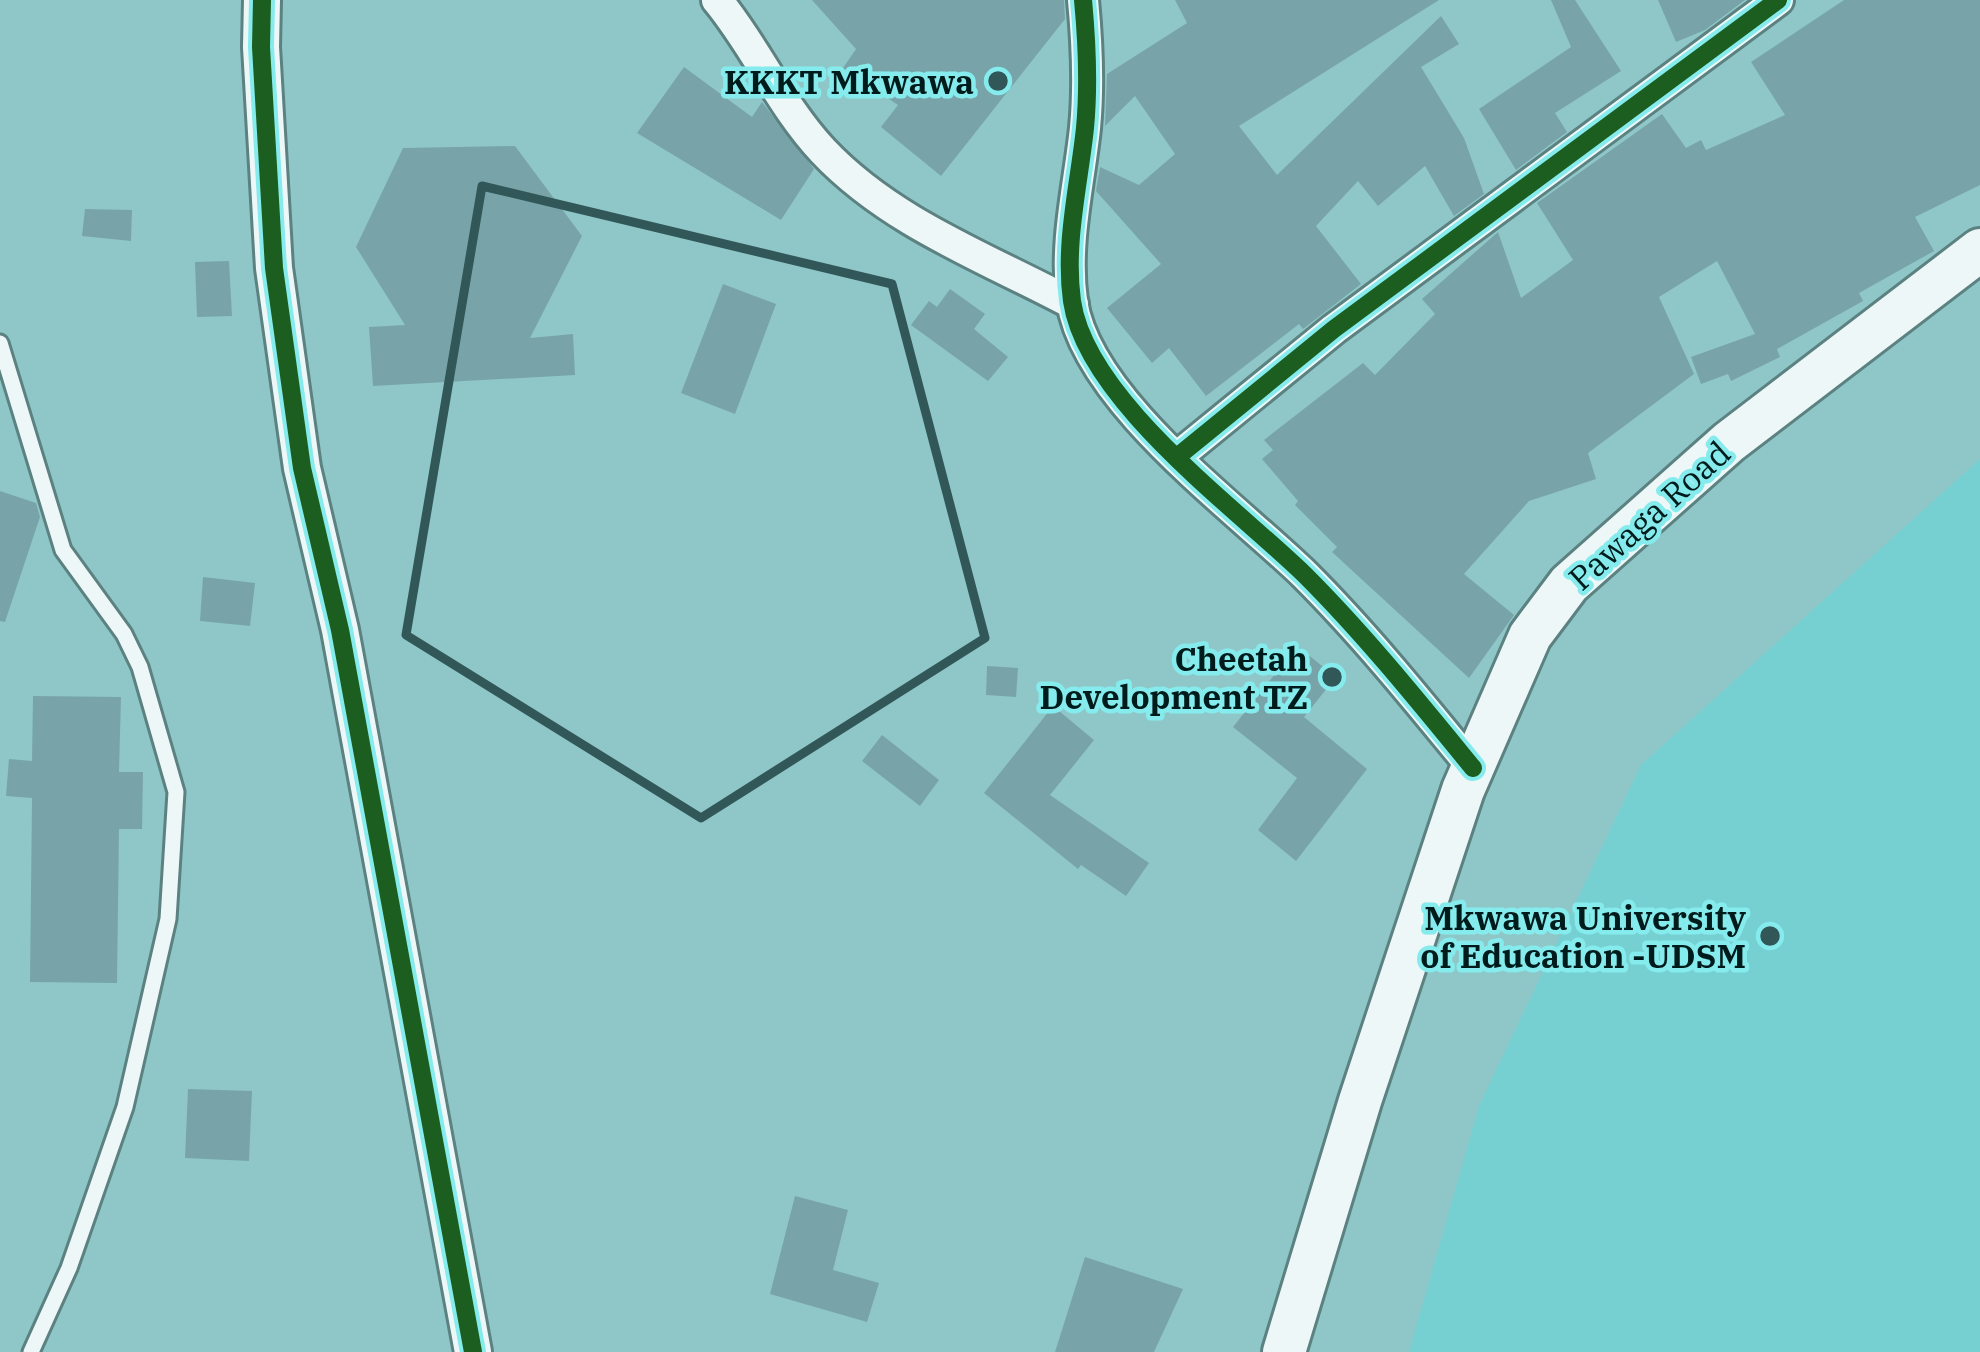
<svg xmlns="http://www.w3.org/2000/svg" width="1980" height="1352" font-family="'IBM Plex Serif',serif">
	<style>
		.built { fill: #76d0d1 }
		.building { fill: #78a4a9 }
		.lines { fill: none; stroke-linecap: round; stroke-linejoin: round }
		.service-casing { stroke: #5c8181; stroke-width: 21 }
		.minor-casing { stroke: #5c8181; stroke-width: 36 }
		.tertiary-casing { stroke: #5c8181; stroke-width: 42 }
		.secondary-casing { stroke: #5c8181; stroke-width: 48 }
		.service { stroke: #eef7f7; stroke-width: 15 }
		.minor { stroke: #eef7f7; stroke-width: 30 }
		.tertiary { stroke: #eef7f7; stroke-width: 36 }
		.secondary { stroke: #eef7f7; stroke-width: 42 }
		.cycleway-casing { stroke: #85ebec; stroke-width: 26 }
		.cycleway { stroke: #1b5e20; stroke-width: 18 }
		.marked { fill: none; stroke: #325758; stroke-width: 9; stroke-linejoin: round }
		.poi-dot { fill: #325758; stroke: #85ebec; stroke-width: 4.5 }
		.labels { text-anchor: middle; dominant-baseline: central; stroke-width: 9; stroke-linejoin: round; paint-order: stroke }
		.poi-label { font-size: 33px; font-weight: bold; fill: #001b1b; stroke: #85ebec; text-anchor: end }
		.street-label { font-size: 33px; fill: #001b1b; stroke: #85ebec }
	</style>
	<rect width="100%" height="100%" fill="#8fc7c8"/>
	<polygon class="built" points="1980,459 1980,1352 1409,1352 1479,1106 1641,765"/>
	<g class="building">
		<polygon points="812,0 1064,0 1065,19 941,176 881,127 898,105 843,68 856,49"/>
		<polygon points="1175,0 1439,0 1239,126 1277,175 1441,16 1459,44 1421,67 1464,138 1484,194 1454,216 1425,166 1378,206 1358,181 1316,226 1361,284 1303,329 1299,324 1206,396 1169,348 1152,363 1107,308 1161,264 1096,191 1100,167 1139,185 1175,154 1135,96 1105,126 1107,74 1187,23"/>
		<polygon points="1551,0 1575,0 1621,71 1555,113 1567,132 1516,170 1479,109 1571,47"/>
		<polygon points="1658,0 1745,0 1705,30 1676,42"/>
		<polygon points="1844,0 1980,0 1980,185 1915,217 1934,251 1859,293 1863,301 1777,349 1780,357 1731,381 1728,374 1701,384 1691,357 1755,334 1717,261 1659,297 1694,374 1588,453 1596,479 1529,501 1464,574 1514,615 1469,678 1332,552 1337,547 1295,505 1298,501 1262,459 1273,450 1264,440 1363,363 1375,375 1435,314 1422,299 1498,232 1521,298 1573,260 1537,203 1662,114 1686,148 1701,140 1706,150 1785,115 1751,62"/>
		<polygon points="684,67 752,117 762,102 814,169 781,220 637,133"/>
		<polygon points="515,146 582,236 530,338 573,334 575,375 373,386 369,327 405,325 356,247 403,148"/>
		<polygon points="85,209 132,210 131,241 82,236"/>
		<polygon points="229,261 232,316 197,317 195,262"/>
		<polygon points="723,284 776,304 735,414 681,393"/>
		<polygon points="950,289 985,314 974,329 1008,357 988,381 911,325 929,301 937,307"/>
		<polygon points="0,491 36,503 40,517 5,622 0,621"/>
		<polygon points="203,577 255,583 250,626 200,621"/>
		<polygon points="1297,646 1336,677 1304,717 1367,769 1296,861 1258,830 1297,778 1233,727"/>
		<polygon points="987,666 1018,668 1016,697 986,695"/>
		<polygon points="33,696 121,697 119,772 143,772 142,829 119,829 117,983 30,982 32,798 6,796 9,759 32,761"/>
		<polygon points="1053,706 1094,740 1050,795 1149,863 1126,896 1081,865 1078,869 984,793"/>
		<polygon points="882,735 939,780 920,806 862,761"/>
		<polygon points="188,1089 252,1091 249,1161 185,1158"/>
		<polygon points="795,1196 848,1210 833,1270 879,1283 867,1322 770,1294"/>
		<polygon points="1085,1257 1183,1289 1154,1352 1055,1352"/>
	</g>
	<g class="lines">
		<g class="service-casing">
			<polyline id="service" points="0,343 63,550 124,634 140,667 176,792 168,919 125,1107 69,1268 31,1352"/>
		</g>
		<g class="minor-casing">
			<g id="minor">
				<path d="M717 0C756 47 780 105 823 151 891 223 987 258 1073 304"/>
				<path d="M1083 0C1087 42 1089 86 1085 128 1079 185 1064 243 1072 301 1086 399 1235 507 1305 575 1365 635 1419 702 1473 768"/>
				<polyline points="1177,457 1334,329 1778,0"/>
			</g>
		</g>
		<g class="tertiary-casing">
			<polyline id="tertiary" points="262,0 261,47 274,268 302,468 340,630 473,1352"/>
		</g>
		<g class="secondary-casing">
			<polyline id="secondary" points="1284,1352 1360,1101 1463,790 1530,636 1569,584 1729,442 1980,250"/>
		</g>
		<use href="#service" class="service"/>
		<use href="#minor" class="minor"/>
		<use href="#tertiary" class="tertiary"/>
		<use href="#secondary" class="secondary"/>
		<g class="cycleway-casing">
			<g id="cycleway">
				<polyline points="262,0 261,47 274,268 302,468 340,630 473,1352"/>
				<path d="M1083 0C1087 42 1089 86 1085 128 1079 185 1064 243 1072 301 1086 399 1235 507 1305 575 1365 635 1419 702 1473 768"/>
				<polyline points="1177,457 1334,329 1778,0"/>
			</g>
		</g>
		<use href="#cycleway" class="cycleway"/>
	</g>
	<path class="marked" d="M482 186 892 284 985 638 701 818 406 635Z"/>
	<g class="poi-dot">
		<circle cx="998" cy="81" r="12"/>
		<circle cx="1332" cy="677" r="12"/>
		<circle cx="1770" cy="936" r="12"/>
	</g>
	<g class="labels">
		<g class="poi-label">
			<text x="974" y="81">KKKT Mkwawa</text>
			<text x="1308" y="658">Cheetah<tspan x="1308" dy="38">Development TZ</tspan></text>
			<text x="1746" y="917">Mkwawa University<tspan x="1746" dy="38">of Education -UDSM</tspan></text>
		</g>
		<g class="street-label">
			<text transform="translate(1649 515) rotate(-42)">Pawaga Road</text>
		</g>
	</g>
</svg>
